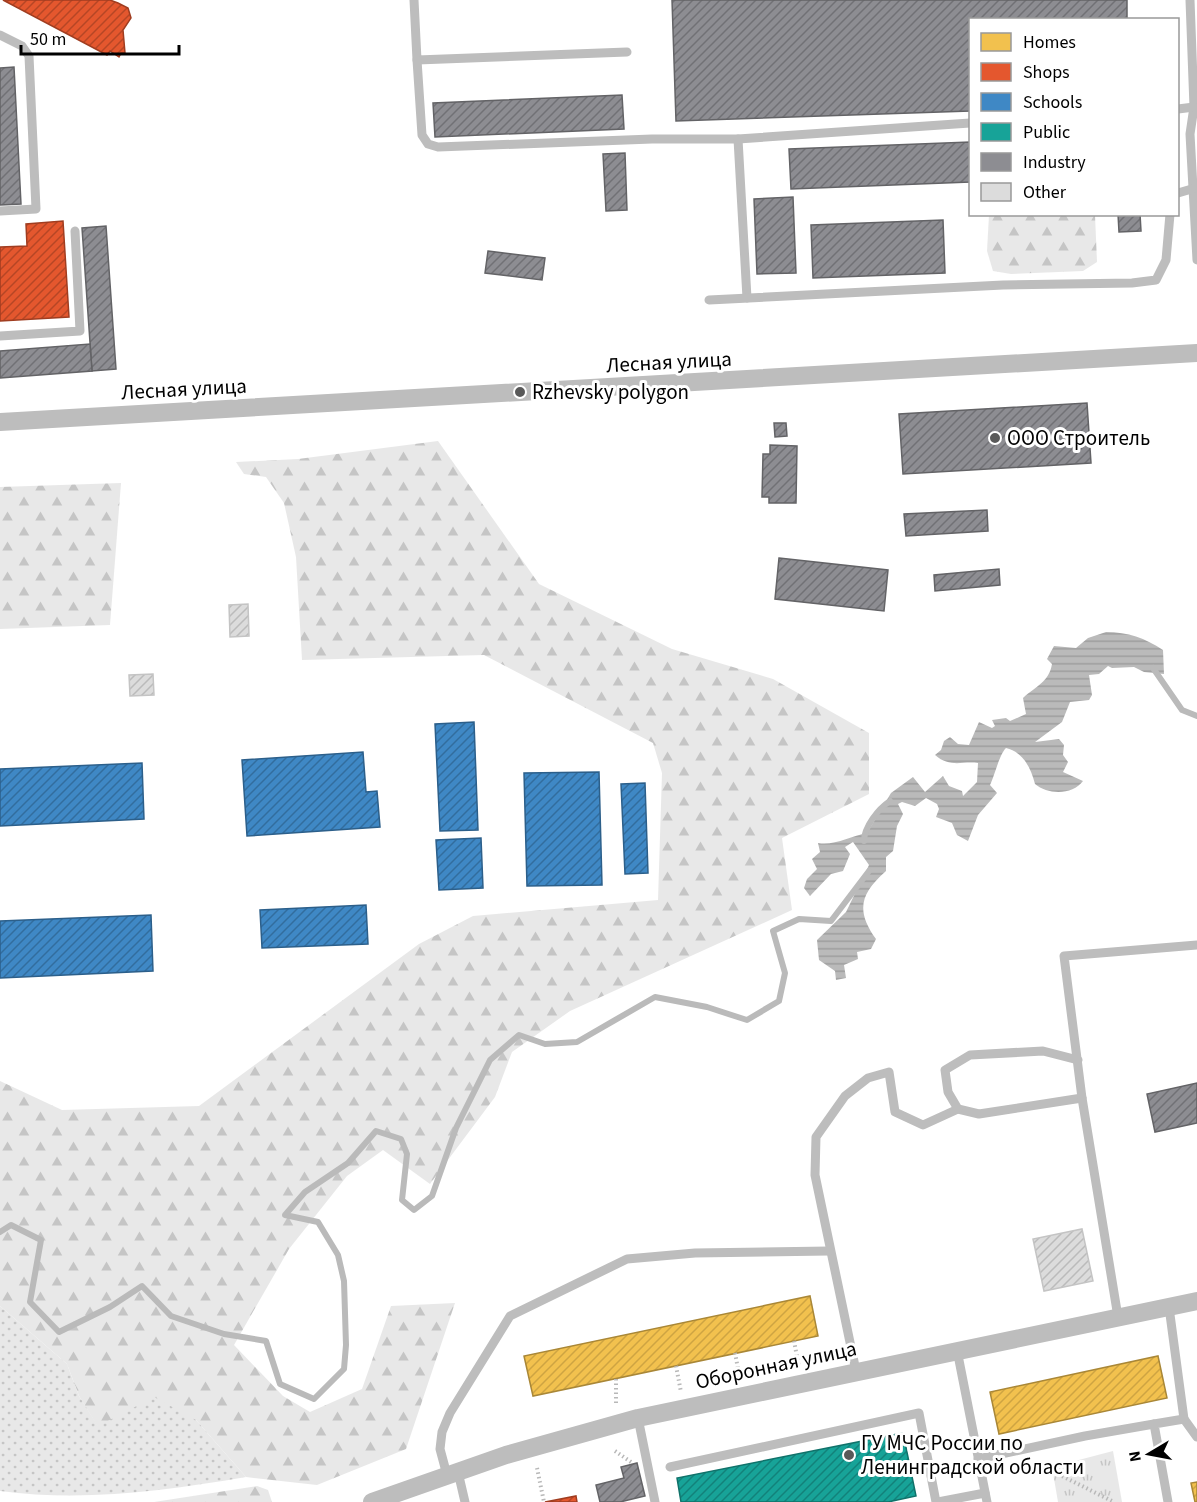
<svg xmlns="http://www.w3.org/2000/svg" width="1197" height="1502" font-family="'Source Sans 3',sans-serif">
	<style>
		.grass { fill: url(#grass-tufts) }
		.forest { fill: url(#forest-firs) }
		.garden { fill: url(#garden-dots) }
		.water { fill: url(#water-rules) }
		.homes { fill: url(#homes-hatch); stroke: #a98737; stroke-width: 1.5 }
		.shops { fill: url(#shops-hatch); stroke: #a03d20; stroke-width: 1.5 }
		.schools { fill: url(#schools-hatch); stroke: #2c5f8a; stroke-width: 1.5 }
		.public { fill: url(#public-hatch); stroke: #10726a; stroke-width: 1.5 }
		.industry { fill: url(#industry-hatch); stroke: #636366; stroke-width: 1.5 }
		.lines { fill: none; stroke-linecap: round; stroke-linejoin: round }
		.stream { stroke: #bababa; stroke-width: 6 }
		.building { fill: url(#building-hatch); stroke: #c4c4c4; stroke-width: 1.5 }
		.path { stroke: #b8b8b8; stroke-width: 4; stroke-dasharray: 1.5 3; stroke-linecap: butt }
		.service { stroke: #bdbdbd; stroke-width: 9 }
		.minor { stroke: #bdbdbd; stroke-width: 18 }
		.poi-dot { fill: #595959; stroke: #fff; stroke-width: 2 }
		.labels { text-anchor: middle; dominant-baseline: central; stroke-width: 6; stroke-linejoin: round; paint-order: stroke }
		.street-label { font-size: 21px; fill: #000; stroke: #fff }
		.poi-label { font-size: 21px; fill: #000; stroke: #fff; text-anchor: start }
	</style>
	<defs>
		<pattern id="grass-tufts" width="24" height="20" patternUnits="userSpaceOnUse" patternTransform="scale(1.5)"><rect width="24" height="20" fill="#e8e8e8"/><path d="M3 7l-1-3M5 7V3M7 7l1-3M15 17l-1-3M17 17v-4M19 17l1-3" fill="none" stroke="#c5c5c5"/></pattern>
		<pattern id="forest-firs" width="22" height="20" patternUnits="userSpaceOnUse" patternTransform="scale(1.5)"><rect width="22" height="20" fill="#e8e8e8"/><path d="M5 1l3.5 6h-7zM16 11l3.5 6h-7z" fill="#c5c5c5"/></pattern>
		<pattern id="garden-dots" width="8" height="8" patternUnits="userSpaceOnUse" patternTransform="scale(1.5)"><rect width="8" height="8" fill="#e8e8e8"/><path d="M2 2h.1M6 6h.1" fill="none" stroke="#c5c5c5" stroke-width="1.8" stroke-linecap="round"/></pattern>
		<pattern id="water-rules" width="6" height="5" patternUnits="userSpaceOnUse" patternTransform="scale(1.5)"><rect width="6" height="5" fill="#bababa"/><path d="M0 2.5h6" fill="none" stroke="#9e9e9e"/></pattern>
		<pattern id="homes-hatch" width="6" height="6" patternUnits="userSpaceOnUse" patternTransform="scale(1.5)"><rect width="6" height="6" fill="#f2c14e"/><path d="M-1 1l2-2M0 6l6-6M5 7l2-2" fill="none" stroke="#cea442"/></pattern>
		<pattern id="shops-hatch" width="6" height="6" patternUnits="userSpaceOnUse" patternTransform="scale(1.5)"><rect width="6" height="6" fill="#e4572e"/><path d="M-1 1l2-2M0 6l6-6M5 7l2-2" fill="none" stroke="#b64625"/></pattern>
		<pattern id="schools-hatch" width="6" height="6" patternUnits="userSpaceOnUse" patternTransform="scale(1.5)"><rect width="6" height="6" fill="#3f88c5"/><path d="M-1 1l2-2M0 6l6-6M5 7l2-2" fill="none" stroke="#326d9e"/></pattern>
		<pattern id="public-hatch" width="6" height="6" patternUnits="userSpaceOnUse" patternTransform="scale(1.5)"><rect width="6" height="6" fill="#17a398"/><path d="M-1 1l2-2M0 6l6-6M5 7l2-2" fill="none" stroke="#12827a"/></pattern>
		<pattern id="industry-hatch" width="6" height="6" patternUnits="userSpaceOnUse" patternTransform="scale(1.5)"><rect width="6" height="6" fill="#8d8d92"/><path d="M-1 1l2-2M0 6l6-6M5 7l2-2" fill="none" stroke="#717175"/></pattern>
		<pattern id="building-hatch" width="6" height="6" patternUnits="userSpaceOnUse" patternTransform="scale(1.5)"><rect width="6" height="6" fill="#dcdcdc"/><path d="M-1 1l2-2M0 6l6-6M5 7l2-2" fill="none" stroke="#bbb"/></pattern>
	</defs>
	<rect width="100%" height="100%" fill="#fff"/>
	<polygon class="grass" points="1113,1451 1122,1502 1058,1502 1052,1467"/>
	<g class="forest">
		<polygon points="989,215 1095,215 1097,262 1083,271 1011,274 993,271 987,251"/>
		<polygon points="438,441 539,584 672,649 773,679 869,733 869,794 782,838 792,910 570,1011 512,1052 495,1097 430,1184 383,1150 347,1176 289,1249 234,1345 283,1396 310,1412 362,1389 391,1306 455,1303 406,1449 317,1485 246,1477 196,1420 98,1427 79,1396 67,1364 0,1306 0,1081 62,1110 199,1106 419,944 473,916 658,900 662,773 653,743 484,655 302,660 296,557 284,503 266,477 244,474 236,462 298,459"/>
		<polygon points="121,483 110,625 0,629 0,487"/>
		<polygon points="257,1486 268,1490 272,1502 154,1502"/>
	</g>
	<path class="garden" d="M0 1306 67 1364 79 1396 98 1426 154 1397 196 1420 246 1477C164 1491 83 1502 0 1491Z"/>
	<path class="water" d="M1106 632C1128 632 1145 638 1163 650L1164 674 1144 672 1134 667 1112 668 1108 666 1099 674 1089 675 1092 695 1089 700 1070 702 1062 722 1035 742 1059 739 1064 745 1063 755 1068 762 1063 772 1083 781C1073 795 1048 795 1035 784 1031 768 1023 752 1006 748 999 755 995 775 990 785L997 793 978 815 968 841 957 835 952 823 936 817 939 809 937 804 926 798 915 806 902 802 898 804 903 814 897 826 893 851 886 857V871C861 893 855 910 876 939L871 949 857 952 858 959 844 965 846 978 836 980 835 971 819 960 817 940 846 912 869 865 853 842 845 847 850 854 843 871 831 874 810 896 804 888 807 879 817 869 812 859 820 852 818 843C834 846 851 836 867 833L891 793 913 777 925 792 943 776 949 786 962 791 963 796 977 782 978 763C961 761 950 768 935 755L941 750 944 741 950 737 958 744 969 745 979 722 992 728 995 726 992 720 1006 718 1010 721 1026 714 1023 698C1036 686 1049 682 1052 664L1047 659 1054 646 1076 648 1088 638Z"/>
	<g class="homes">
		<polygon points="810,1296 818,1336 533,1396 524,1356"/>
		<polygon points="1158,1356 1167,1398 999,1434 990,1392"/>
		<polygon points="1197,1482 1197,1502 1195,1502 1191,1483"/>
	</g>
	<g class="shops">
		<polygon points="3,0 110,0 118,3 128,8 131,18 123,30 125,53 121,53 119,57 110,51 107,55"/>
		<polygon points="63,221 69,317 0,321 0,247 27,246 26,224"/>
		<polygon points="576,1496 577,1502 545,1502"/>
	</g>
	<g class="schools">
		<polygon points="474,722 478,830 440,831 435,724"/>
		<polygon points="363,752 366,792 377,791 380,827 247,836 242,760"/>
		<polygon points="142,763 144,819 0,826 0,769"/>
		<polygon points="599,772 602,885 527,886 524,773"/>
		<polygon points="645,783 648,873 625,874 621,784"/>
		<polygon points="481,838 483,888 439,890 436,840"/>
		<polygon points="366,905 368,944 262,948 260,910"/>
		<polygon points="151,915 153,971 0,978 0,921"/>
	</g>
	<polygon class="public" points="903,1433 916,1496 888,1502 681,1502 677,1478"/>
	<g class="industry">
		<polygon points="672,0 1127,0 1127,20 970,20 970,111 676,121"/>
		<polygon points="14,67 21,204 0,205 0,68"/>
		<polygon points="622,95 624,129 435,137 433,103"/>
		<polygon points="970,142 970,182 791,189 789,149"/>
		<polygon points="625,153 627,210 606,211 603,154"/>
		<polygon points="793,197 796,273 757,274 754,199"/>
		<polygon points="1118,214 1140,214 1141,231 1119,232"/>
		<polygon points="943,220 945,273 813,278 811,225"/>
		<polygon points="106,226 116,369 92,371 82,228"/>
		<polygon points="488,251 545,258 542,280 485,273"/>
		<polygon points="90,344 92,371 0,378 0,351"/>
		<polygon points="1087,403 1091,463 903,474 899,414"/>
		<polygon points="774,423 786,423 787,436 775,437"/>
		<polygon points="770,445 797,446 796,503 769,503 769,497 762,497 763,454 770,454"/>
		<polygon points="987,510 988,531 906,536 904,514"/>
		<polygon points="779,558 888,570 884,611 775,599"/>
		<polygon points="999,569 1000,585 935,591 934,575"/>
		<polygon points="1197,1083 1197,1123 1155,1132 1147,1094"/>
		<polygon points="637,1463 645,1496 620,1502 600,1502 596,1485 624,1478 621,1467"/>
	</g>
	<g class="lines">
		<g class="stream">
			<polyline points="1153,668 1182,710 1197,716"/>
			<path d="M864 841C864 827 878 809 890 801"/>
			<polyline points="0,1232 11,1225 41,1240 30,1302 59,1332 110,1307 142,1286 171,1316 224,1334 266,1341 280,1384 314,1399 344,1369 346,1345 344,1281 338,1255 318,1222 285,1215 305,1192 348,1163 376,1131 401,1139 407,1154 402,1200 414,1210 432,1196 456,1128 490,1060 519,1035 545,1044 577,1042 655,997 707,1007 747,1020 779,1001 785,973 773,931 799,919 831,921 869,871"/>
		</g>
	</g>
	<g class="building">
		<polygon points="248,604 249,636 230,637 229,605"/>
		<polygon points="153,674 154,695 130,696 129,675"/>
		<polygon points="1082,1229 1093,1281 1044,1291 1033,1239"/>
	</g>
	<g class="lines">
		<g class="path">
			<polyline points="794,1341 799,1367"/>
			<polyline points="735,1353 740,1379"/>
			<polyline points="676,1366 681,1392"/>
			<polyline points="616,1379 616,1405"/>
			<polyline points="615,1451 631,1462"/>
			<polyline points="1034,1462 1114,1502"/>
			<polyline points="537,1468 544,1502"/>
		</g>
		<g class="service">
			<polyline points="414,0 417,60 627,52"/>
			<polyline points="1190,0 1194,107 1190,134 1197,260"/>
			<polyline points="0,35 22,46 29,56 36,209 0,211"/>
			<polyline points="417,60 422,135 428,144 438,147 652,139 738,139 970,123"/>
			<polyline points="1178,109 1194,107"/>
			<polyline points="738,139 747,298"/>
			<polyline points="1178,193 1195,188"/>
			<polyline points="709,300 1003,285 1132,283 1156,280 1166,260 1170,214"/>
			<polyline points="0,336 80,331 75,231"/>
			<polyline points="1078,1060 1043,1051 970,1055 945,1070 948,1092 958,1109 979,1114 1082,1098"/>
			<polyline points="1118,1317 1082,1098 1064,956 1197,945"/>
			<polyline points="957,1350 987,1502"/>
			<polyline points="856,1371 815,1175 816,1137 845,1096 868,1078 889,1072 895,1112 923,1125 958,1109"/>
			<polyline points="638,1418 655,1502"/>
			<polyline points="1184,1419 1197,1437"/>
			<polyline points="978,1459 1085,1436 1154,1424"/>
			<polyline points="670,1467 919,1413 936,1502"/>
			<polyline points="458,1472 465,1502"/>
			<polyline points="447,1475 440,1449 442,1432 450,1413 510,1316 627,1259 695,1253 829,1251"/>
			<polyline points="938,1502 985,1493"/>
			<polyline points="1168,1502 1154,1424 1184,1419 1169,1307"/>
		</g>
		<g class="minor">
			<polyline points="0,422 1197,353"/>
			<polyline points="372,1502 506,1455 638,1418 1197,1301"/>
		</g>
	</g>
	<g class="poi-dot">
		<circle cx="520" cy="392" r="6"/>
		<circle cx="995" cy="438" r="6"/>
		<circle cx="849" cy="1455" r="6"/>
	</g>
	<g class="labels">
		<g class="street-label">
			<text transform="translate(669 362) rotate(-3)">Лесная улица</text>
			<text transform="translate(184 389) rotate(-3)">Лесная улица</text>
			<text transform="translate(776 1365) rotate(-12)">Оборонная улица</text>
		</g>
		<g class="poi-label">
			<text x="532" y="392">Rzhevsky polygon</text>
			<text x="1007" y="438">ООО Строитель</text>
			<text x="861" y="1443">ГУ МЧС России по<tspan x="861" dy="24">Ленинградской области</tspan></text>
		</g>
	</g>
	<rect x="969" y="18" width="210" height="198" fill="#ffffff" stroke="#999999" stroke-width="1.5"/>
	<rect x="981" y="33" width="30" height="18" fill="#f2c14e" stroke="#999999" stroke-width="1.5"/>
	<text x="1023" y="48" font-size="18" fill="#000000">Homes</text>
	<rect x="981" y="63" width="30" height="18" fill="#e4572e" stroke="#999999" stroke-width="1.5"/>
	<text x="1023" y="78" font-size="18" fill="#000000">Shops</text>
	<rect x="981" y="93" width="30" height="18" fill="#3f88c5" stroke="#999999" stroke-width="1.5"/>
	<text x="1023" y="108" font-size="18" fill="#000000">Schools</text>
	<rect x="981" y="123" width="30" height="18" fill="#17a398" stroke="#999999" stroke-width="1.5"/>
	<text x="1023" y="138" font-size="18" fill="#000000">Public</text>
	<rect x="981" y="153" width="30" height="18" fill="#8d8d92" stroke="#999999" stroke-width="1.5"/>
	<text x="1023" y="168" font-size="18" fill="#000000">Industry</text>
	<rect x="981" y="183" width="30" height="18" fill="#dcdcdc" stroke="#999999" stroke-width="1.5"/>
	<text x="1023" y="198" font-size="18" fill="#000000">Other</text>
	<g transform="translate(1149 1454) rotate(260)" stroke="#ffffff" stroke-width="4.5" paint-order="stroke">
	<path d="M0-4.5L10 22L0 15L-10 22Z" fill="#000000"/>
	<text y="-9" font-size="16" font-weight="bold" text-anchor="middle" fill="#000000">N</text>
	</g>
	<path d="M21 45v9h158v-9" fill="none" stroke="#000000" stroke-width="3"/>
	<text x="30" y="45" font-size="18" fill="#000000" stroke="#ffffff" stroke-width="4.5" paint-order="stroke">50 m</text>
</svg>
